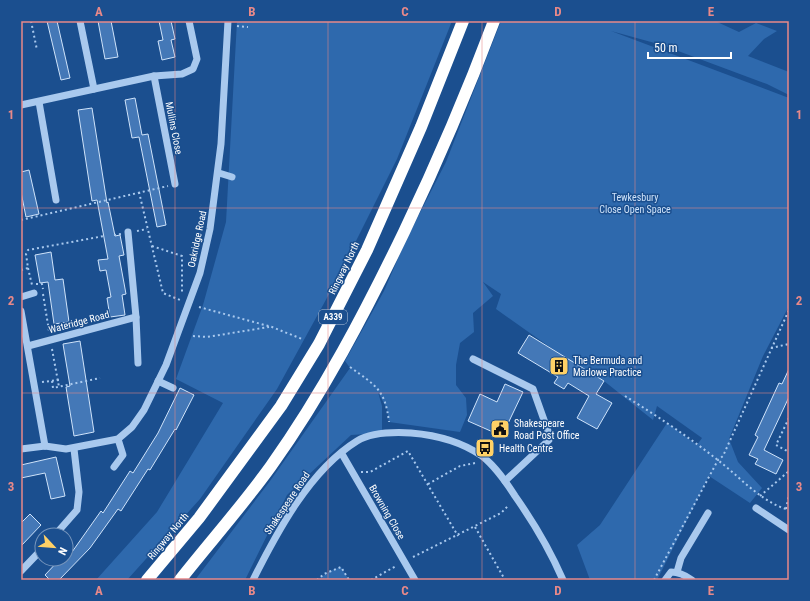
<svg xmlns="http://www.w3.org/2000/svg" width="810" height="601" font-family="'Roboto Condensed',sans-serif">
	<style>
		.green { fill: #2e69ad }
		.building { fill: #4478b7; stroke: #cfe3fa }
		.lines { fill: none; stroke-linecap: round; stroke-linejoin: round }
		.path { stroke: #a9c9ee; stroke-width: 2; stroke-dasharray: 2 3; stroke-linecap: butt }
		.minor { stroke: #a9c9ee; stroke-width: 7 }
		.highway { stroke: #fff; stroke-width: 12 }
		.grid { fill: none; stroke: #e88989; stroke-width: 1; stroke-opacity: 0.55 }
		.labels { text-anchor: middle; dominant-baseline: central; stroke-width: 3; stroke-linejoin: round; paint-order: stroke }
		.shield { fill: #1b4f8f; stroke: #bbcadd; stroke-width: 1 }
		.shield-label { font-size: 9px; font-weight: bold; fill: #fff }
		.street-label { font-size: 10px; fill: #fff; stroke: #1b4f8f }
		.park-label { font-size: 10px; fill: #cfe3fa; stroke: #1b4f8f }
		.poi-label { font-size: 10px; fill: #fff; stroke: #1b4f8f; text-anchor: start }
		.neatline { fill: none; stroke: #e88989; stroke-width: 1.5 }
		.grid-label { font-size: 13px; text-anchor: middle; font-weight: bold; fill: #e88989 }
	</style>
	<rect width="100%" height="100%" fill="#1b4f8f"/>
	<g class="green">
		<polygon points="237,21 452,21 397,159 334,285 277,389 200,499 127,580 96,580 157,512 223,403 176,379 203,305 226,222"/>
		<polygon points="501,21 715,21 739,32 756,23 777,31 764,39 748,56 789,72 789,95 767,84 662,45 611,31 789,98 789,306 763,356 729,439 738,462 762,488 750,503 709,476 657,580 590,580 577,545 600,525 667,423 697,445 702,438 657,406 653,420 604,381 561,355 496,309 501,294 483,282 493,296 473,313 474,332 460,343 456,365 456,385 466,398 467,415 460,432 389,422 387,409 378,392 382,406 382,433 351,435 287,495 245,580 195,580 270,481 350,368 345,361 384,291 406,240 446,162"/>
		<polygon points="341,567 349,580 317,580 330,571"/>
	</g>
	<g class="building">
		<polygon points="47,21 57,21 70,78 61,80"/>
		<polygon points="98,21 111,21 118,57 105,59"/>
		<polygon points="159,21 171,21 175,39 171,40 175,57 162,60 158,41 163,40"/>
		<polygon points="135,98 142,135 148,134 166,225 157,227 139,137 132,138 125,100"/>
		<polygon points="92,108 107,203 108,202 115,236 120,235 124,255 119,256 126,294 122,295 125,315 110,317 107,298 111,297 106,270 100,271 98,260 108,259 97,200 92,201 78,110"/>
		<polygon points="29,170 39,214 26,217 21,192 21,172"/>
		<polygon points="51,252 55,280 63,279 69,322 54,324 48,282 40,283 35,255"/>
		<polygon points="529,335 604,381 596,394 612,403 597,429 577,418 589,396 568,383 564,389 554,383 558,377 518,353"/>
		<polygon points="80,341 94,432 74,436 66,387 70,386 63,344"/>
		<polygon points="789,369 789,397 764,450 783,460 776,474 755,464 758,459 749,455 758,437 755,435 779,383 782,384"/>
		<polygon points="505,384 523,392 502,436 468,421 480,394 497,402"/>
		<polygon points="180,388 194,395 176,430 175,429 150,470 148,469 121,511 118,509 90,548 59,580 50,580 45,575 60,559 66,559 66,546 72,552 101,511 103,513 130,471 133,473 158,433"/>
		<polygon points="56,457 65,496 51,499 45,473 21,478 21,465"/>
		<polygon points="30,514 41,525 21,546 21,523"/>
	</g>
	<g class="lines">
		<g class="path">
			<polyline points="31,21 37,50"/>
			<polyline points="237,26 248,27"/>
			<polyline points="139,192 163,293 180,300"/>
			<polyline points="21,220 168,186"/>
			<polyline points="137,231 147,229"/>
			<polyline points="114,235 121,234"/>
			<polyline points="152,246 182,256 182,294"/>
			<polyline points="28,268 32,285"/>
			<polyline points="21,270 28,268 26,254 28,250 104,236"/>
			<polyline points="36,284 42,284 43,289"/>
			<polyline points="43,294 49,331"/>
			<polyline points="199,307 272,327 302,339"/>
			<polyline points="193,336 207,337 269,327"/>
			<polyline points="771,348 789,344"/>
			<polyline points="52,349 59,387"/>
			<path d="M350 367C376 386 385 389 389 422"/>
			<polyline points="52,381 53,388 100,378"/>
			<polyline points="42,382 59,380"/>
			<path d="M625 396C657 416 689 437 719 461 741 478 761 502 789 510"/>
			<polyline points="789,418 776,445 789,452"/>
			<polyline points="361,472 370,472 408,451 458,536"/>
			<polyline points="428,484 460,466 475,463"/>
			<polyline points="760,496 789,471"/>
			<polyline points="786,509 789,495"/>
			<polyline points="475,527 505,580"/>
			<polyline points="413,557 501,513 509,505"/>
			<polyline points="317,580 324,574 341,567 349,580"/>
			<polyline points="371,580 396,566"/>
			<polyline points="654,580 718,460 723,456 789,310"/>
		</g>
		<g class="minor">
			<polyline points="80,21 94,89"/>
			<polyline points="154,76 175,184"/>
			<polyline points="39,102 56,200"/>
			<polyline points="21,105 154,76 182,74 193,69 197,59 189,21"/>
			<polyline points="219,173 232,177"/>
			<polyline points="128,232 136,317 138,363"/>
			<polyline points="21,297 34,293"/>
			<polyline points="21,311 45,446"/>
			<polyline points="28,346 136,317"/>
			<polyline points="473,359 533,389 549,434 549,440 505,481"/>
			<polyline points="158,381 173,388"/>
			<polyline points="21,449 45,446 66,449 118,439 132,427 144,410 166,365 200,273 210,229 221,144 228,21"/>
			<polyline points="342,454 415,580"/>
			<polyline points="114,467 123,455 118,439"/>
			<polyline points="756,508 789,530"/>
			<polyline points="55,535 77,510 79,492 74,449"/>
			<polyline points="21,571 42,549"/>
			<polyline points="677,572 681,558 708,513"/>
			<path d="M253 580C277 532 310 470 357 441 372 432 394 432 411 433 435 435 462 442 482 456 496 467 506 482 515 496 534 523 550 550 563 580"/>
			<path d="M665 580 671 572C679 572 685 575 692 580"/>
		</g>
		<g class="highway">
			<polyline points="147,580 199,518 281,406 319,344 367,250 421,127 463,21"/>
			<path d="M180 580C210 542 243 505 271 466 323 393 365 313 404 232 437 163 467 93 494 21"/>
		</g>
	</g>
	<path class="grid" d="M175 21V580M328 21V580M482 21V580M635 21V580M21 208H789M21 393H789"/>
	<defs>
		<g id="building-square" transform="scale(1)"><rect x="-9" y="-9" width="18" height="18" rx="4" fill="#ffd166" stroke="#1b4f8f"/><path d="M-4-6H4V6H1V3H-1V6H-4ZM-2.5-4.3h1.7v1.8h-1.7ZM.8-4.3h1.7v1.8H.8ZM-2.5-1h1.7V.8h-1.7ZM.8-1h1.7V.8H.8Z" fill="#111"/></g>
		<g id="civic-square" transform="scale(1)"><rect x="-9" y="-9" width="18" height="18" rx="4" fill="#ffd166" stroke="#1b4f8f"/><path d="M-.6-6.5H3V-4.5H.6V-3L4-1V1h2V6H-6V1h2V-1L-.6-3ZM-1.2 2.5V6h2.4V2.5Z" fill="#111"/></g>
		<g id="bus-square" transform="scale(1)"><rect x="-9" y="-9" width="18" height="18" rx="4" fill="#ffd166" stroke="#1b4f8f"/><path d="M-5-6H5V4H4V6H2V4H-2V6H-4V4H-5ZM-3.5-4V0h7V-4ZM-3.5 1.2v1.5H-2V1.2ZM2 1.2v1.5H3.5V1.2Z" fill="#111"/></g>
	</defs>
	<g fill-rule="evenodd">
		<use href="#building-square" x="559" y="366"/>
		<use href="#civic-square" x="500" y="429"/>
		<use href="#bus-square" x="485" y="448"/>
	</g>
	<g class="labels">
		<rect class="shield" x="319" y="310" width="28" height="14" rx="3"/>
		<g class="shield-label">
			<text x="333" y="317">A339</text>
		</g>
		<g class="street-label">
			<text transform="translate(174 128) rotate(79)">Mullins Close</text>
			<text transform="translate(197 239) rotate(-78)">Oakridge Road</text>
			<text transform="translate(344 268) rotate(-64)">Ringway North</text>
			<text transform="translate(79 322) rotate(-15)">Wateridge Road</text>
			<text transform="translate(287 503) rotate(-56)">Shakespeare Road</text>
			<text transform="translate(387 512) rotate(60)">Browning Close</text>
			<text transform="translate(168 536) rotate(-50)">Ringway North</text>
		</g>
		<g class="park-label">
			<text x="635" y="197">Tewkesbury<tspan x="635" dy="12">Close Open Space</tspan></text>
		</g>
		<g class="poi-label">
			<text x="573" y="360">The Bermuda and<tspan x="573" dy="12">Marlowe Practice</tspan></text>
			<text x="514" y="423">Shakespeare<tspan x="514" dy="12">Road Post Office</tspan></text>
			<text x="499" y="448">Health Centre</text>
		</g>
	</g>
	<rect width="810" height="601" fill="none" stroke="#1b4f8f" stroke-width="44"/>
	<g transform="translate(54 547) rotate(116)"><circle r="19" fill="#1b4f8f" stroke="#7695bc"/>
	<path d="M0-3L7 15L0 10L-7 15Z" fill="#ffd166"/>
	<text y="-6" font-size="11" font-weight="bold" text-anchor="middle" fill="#ffffff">N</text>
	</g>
	<path d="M648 52v6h83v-6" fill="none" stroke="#ffffff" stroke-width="2"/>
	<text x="654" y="52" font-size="12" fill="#ffffff" stroke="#1b4f8f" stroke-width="3" paint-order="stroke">50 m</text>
	<rect x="22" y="22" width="766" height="557" class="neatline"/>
	<g class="grid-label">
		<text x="99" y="16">A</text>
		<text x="252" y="16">B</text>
		<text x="405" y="16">C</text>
		<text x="558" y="16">D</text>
		<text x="711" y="16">E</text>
		<text x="11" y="119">1</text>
		<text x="799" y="119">1</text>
		<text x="11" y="305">2</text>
		<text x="799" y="305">2</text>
		<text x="11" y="491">3</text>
		<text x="799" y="491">3</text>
		<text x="99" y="595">A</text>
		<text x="252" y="595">B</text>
		<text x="405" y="595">C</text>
		<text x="558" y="595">D</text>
		<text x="711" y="595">E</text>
	</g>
</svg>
